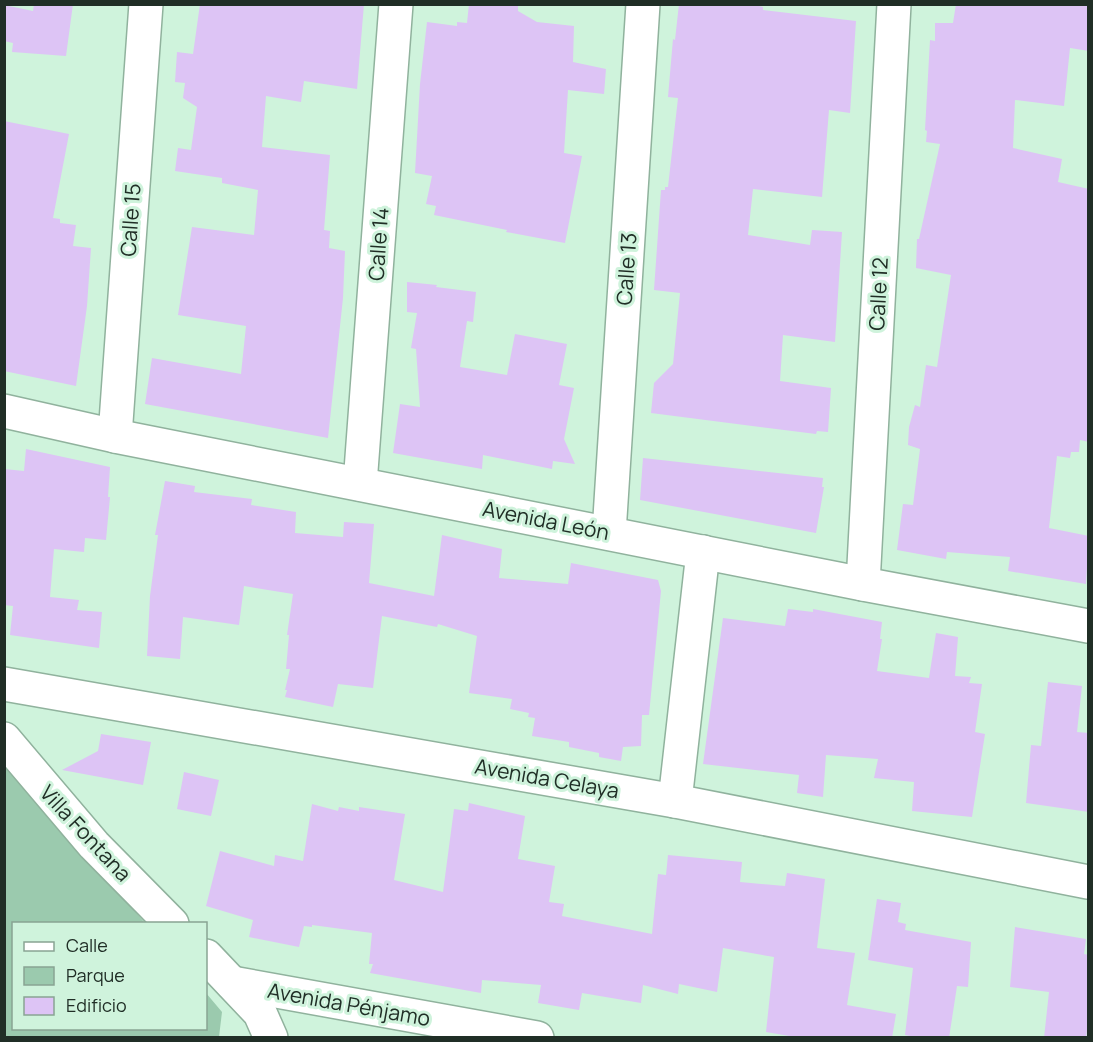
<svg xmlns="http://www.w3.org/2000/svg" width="1093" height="1042" font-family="Manrope,sans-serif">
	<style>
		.green { fill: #9bcaae }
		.building { fill: #ddc4f5 }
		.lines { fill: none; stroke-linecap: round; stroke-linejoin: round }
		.minor-casing { stroke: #90b29d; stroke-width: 36 }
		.minor { stroke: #fff; stroke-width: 33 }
		.labels { text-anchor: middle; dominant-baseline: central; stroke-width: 6; stroke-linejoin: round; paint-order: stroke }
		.street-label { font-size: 21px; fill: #202e26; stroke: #cff3dc }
	</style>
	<rect width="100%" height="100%" fill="#cff3dc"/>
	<polygon class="green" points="4,763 145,923 14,924 14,1028 206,1028 206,993 222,1012 219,1037 5,1037"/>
	<g class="building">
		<polygon points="34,4 73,4 66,56 12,52 13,43 4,41 4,5 33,11"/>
		<polygon points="200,4 364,4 357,89 304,81 301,102 266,96 262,147 330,155 324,230 330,231 329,248 345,251 343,298 328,438 145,404 152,358 241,374 246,326 178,315 192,227 254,235 258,190 222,183 222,178 175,171 178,148 191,150 197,107 183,98 185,83 175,82 177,52 193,54"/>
		<polygon points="469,4 518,4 518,11 537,22 574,26 573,62 606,69 604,94 568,90 564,153 582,156 565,243 506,232 507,230 434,215 436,206 426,204 432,176 415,173 420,84 427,22 457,26 457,22 467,23"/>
		<polygon points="679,4 751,4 763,7 763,10 856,21 850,113 829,110 822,197 753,189 748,235 810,245 812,230 842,232 835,342 783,335 780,381 831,388 828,432 817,431 816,434 651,413 654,383 673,364 680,293 654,290 661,190 665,190 665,187 668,187 678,98 668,97 673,39 675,40"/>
		<polygon points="956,4 1089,4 1089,51 1070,48 1064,106 1015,100 1013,148 1062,159 1058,182 1089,189 1089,442 1080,440 1079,452 1071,452 1070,458 1057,456 1049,528 1089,536 1086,584 1008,571 1010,557 947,552 946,559 897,550 903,504 913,505 920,449 908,445 909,427 915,405 920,407 926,365 937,367 951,275 916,268 917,239 919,239 940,144 926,142 927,131 925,130 930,40 935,41 935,23 953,23"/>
		<polygon points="4,121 69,134 53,218 60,219 60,223 76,225 73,246 91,248 87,306 76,386 4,371"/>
		<polygon points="407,282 437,285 436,287 476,292 473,322 467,321 460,367 507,375 515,334 567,344 559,385 574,388 564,439 575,464 553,461 552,469 483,455 482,469 393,453 400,404 420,407 416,349 411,348 417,313 407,312"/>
		<polygon points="26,449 110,467 108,497 110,497 106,540 85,538 84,552 54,549 50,597 79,600 77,610 102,612 99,648 10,635 13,606 4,605 4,469 24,471"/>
		<polygon points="643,458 823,478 822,487 824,487 816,533 640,500"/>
		<polygon points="165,481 195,486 194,492 252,499 251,505 296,512 295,533 343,537 344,522 374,524 369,583 434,596 442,535 502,549 499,578 568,584 571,563 658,580 661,591 649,715 642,715 641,746 623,747 621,761 599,757 599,753 569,747 569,742 532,736 535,718 528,717 529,713 510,709 512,699 469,693 477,636 438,624 437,627 382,616 373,688 338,684 333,707 285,697 287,690 285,690 290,669 286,669 289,635 287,635 293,594 244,586 239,625 183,617 180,659 147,656 150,596 158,535 155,535"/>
		<polygon points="788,609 813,612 813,609 882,622 880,639 882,639 877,671 929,678 936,633 958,637 955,676 971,677 969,683 982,684 975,732 985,734 972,817 912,811 914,782 874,778 878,759 826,755 823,797 797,793 799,775 703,764 723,618 785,626"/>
		<polygon points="1048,682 1082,686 1077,732 1089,733 1089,812 1026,803 1031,745 1041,746"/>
		<polygon points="101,734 151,742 143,785 62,770 98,751"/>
		<polygon points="184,772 219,780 211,816 177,809"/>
		<polygon points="469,803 525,816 518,859 555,866 549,902 564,904 562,916 652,934 658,874 666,875 668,855 742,862 740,882 785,886 787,873 825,879 817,948 855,953 847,1005 896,1014 892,1038 801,1038 766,1032 774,957 723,948 717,992 679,984 678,994 643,985 641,1003 582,993 579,1010 538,1003 541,985 482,980 481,993 370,973 373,964 369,964 372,933 312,925 312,927 304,926 299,947 249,937 253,920 206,906 220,851 274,866 275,855 303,861 312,804 338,811 339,807 359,811 359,807 405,814 394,880 443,892 454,809 468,811"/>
		<polygon points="877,899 901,903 898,922 906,924 905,930 971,942 968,987 957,986 949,1038 919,1038 905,1035 913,968 868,960"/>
		<polygon points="1015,927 1086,939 1084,954 1089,955 1089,1017 1086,1038 1044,1038 1049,992 1010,987"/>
	</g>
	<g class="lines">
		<g class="minor-casing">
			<g id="minor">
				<polyline points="4,411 115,436 863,584 1088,626"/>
				<polyline points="115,436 146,4"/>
				<polyline points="360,484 396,4"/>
				<polyline points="609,533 643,4"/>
				<polyline points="863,584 894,4"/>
				<polyline points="4,684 675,801 1088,882"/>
				<polyline points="4,739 94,845 172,924"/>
				<polyline points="675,801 703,552"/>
				<polyline points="206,956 260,1013 271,1038"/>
				<polyline points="232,983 537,1038"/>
			</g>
		</g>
		<use href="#minor" class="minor"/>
	</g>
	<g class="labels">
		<g class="street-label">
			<text transform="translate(130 220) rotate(-86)">Calle 15</text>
			<text transform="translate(378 244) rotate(-86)">Calle 14</text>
			<text transform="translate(626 269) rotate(-86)">Calle 13</text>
			<text transform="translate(878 294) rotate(-87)">Calle 12</text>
			<text transform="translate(546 520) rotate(11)">Avenida León</text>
			<text transform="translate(547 778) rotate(10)">Avenida Celaya</text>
			<text transform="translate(86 833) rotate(47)">Villa Fontana</text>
			<text transform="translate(349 1004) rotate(10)">Avenida Pénjamo</text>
		</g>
	</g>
	<rect width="1093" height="1042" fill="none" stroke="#202e26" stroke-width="12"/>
	<rect x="12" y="922" width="195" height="108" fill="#cff3dc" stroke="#89a493" stroke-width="1.5"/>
	<rect x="24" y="942" width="30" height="9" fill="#ffffff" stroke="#89a493" stroke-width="1.5"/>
	<text x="66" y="952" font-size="18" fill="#202e26">Calle</text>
	<rect x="24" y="967" width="30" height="18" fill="#9bcaae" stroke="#89a493" stroke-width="1.5"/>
	<text x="66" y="982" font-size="18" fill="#202e26">Parque</text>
	<rect x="24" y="997" width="30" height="18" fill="#ddc4f5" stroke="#89a493" stroke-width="1.5"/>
	<text x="66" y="1012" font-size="18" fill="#202e26">Edificio</text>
</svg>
